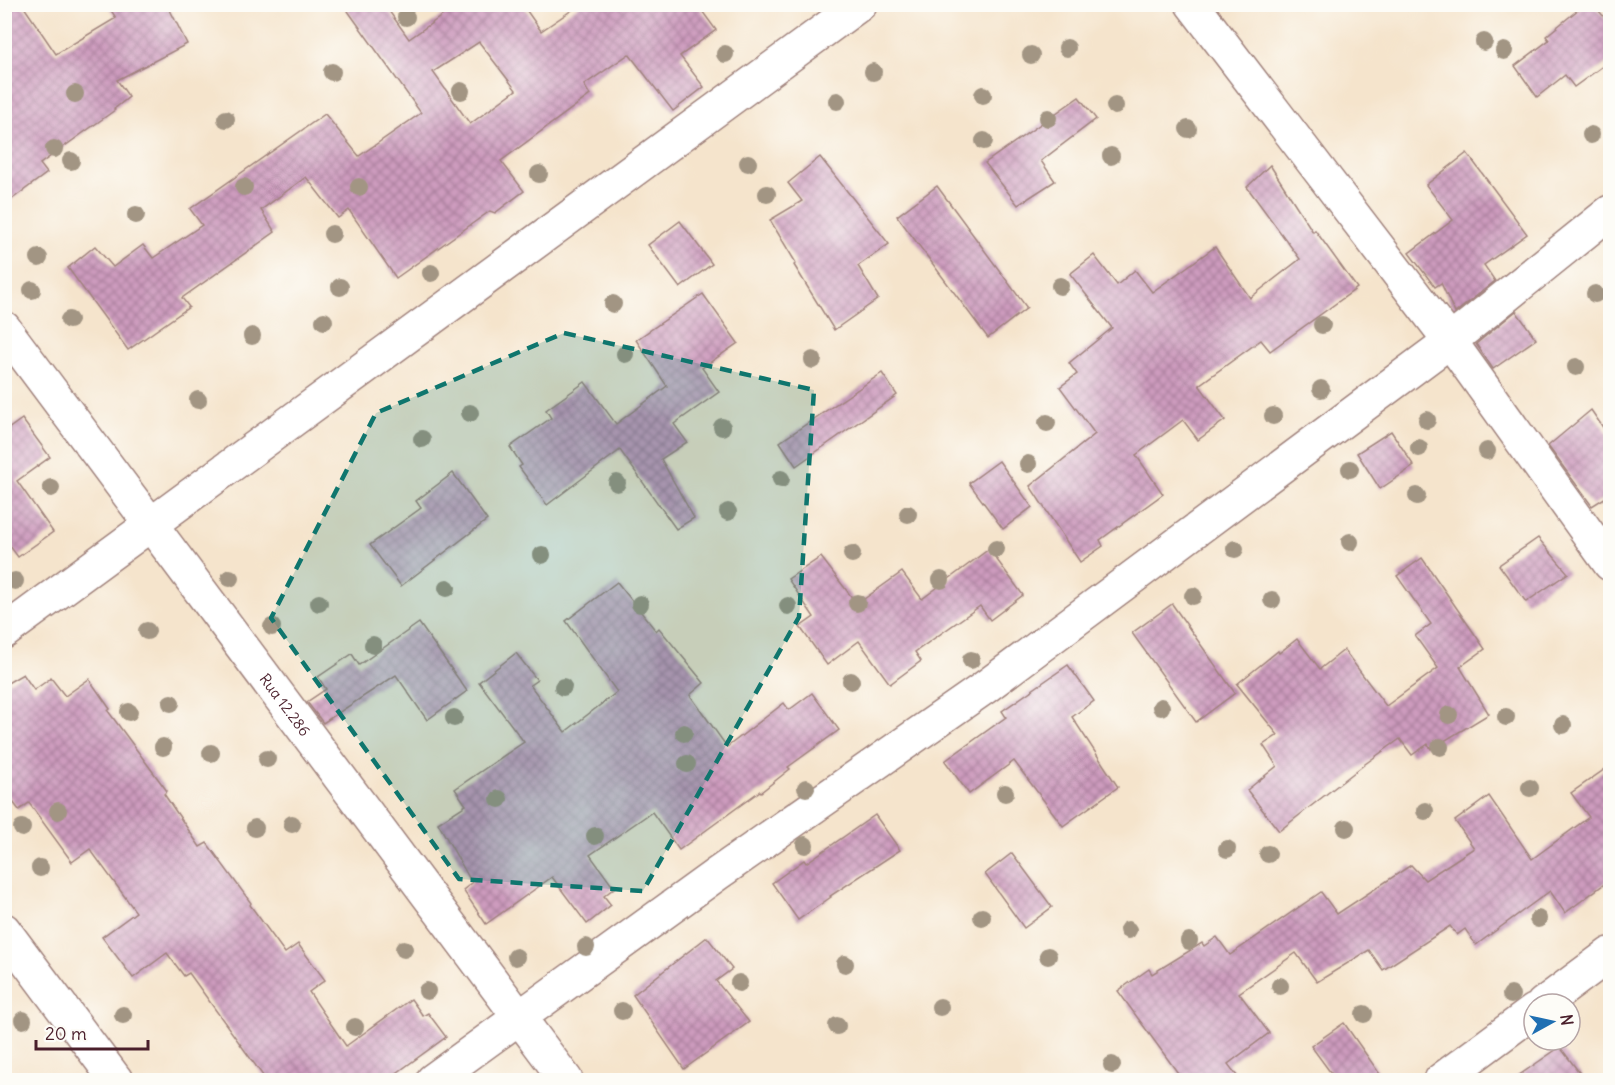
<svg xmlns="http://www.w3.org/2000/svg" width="1615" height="1085" font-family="Delius,sans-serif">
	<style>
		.building { fill: url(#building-cross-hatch); fill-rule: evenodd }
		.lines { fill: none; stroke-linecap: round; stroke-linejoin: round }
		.street-casing { stroke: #a0827c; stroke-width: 36 }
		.street { stroke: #fff; stroke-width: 33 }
		.tree { fill: #a29583 }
		.marked { fill: #0f766e; fill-opacity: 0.2; stroke: #0f766e; stroke-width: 4.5; stroke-dasharray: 12 8; stroke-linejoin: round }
		.labels { text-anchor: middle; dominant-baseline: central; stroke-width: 6; stroke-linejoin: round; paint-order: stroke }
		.street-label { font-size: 15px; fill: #4a1f2b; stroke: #fdfcf7 }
	</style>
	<defs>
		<pattern id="building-cross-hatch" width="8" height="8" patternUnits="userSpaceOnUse" patternTransform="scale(1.5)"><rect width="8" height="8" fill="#cd9bbe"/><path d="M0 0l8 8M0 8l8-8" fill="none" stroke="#a87e9b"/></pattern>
	</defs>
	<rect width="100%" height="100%" fill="#fdfcf7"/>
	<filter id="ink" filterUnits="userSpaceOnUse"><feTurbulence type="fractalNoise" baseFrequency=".0167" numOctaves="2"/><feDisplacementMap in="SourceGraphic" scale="12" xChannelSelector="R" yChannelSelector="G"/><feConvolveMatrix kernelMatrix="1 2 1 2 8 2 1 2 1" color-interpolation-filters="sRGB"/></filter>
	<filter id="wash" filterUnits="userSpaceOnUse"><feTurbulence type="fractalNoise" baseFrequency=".008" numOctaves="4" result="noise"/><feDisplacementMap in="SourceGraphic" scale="24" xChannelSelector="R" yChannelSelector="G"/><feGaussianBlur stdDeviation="1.35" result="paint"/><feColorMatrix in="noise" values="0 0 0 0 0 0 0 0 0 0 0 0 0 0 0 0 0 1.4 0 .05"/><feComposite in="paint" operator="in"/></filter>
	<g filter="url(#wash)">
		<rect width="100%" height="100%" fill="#f5e4cc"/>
		<g id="blocks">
			<g class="building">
				<polygon points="4,4 22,4 56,54 116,18 107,4 167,4 187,44 117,80 129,97 114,109 115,110 40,164 47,173 4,205"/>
				<path d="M343 4H384L409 39 459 4H522L541 31 581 4H697L716 30 680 56 704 87 673 111 629 54 584 85 590 95 501 161 524 191 495 213 490 211 396 278 349 210 338 218 306 177 261 210 275 232 182 298 189 307 128 350 68 268 95 246 113 267 143 245 153 258 202 225 190 209 325 114 359 156 421 113ZM479 42 516 90 470 124 433 72Z"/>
				<polygon points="1585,4 1593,4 1611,25 1611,60 1574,87 1565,75 1537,97 1515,66 1549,40 1546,36"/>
				<polygon points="1079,97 1096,119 1041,161 1055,181 1018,205 985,163"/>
				<polygon points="1467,153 1527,234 1484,265 1495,281 1455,313 1441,283 1435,287 1409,253 1453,220 1426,185"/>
				<polygon points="820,157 889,244 858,266 878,299 834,330 794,265 796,263 770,220 802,201 788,183"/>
				<polygon points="1270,165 1313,232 1315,230 1357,288 1270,351 1261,340 1199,385 1225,420 1198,440 1183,420 1136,455 1163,494 1100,540 1103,546 1080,562 1030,486 1095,434 1060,387 1077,374 1069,363 1112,328 1070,274 1094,255 1117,285 1135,270 1152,292 1215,247 1250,298 1300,259 1247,187"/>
				<polygon points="937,186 1027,308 988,338 897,216"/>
				<polygon points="680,221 712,264 680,288 648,245"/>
				<polygon points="703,294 738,343 702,368 719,392 674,424 687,442 661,459 694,518 676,529 620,450 547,505 519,467 522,465 510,447 551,418 546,410 585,382 616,424 667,386 636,340"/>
				<polygon points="1516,311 1536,339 1493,369 1476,344"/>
				<polygon points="882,373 897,395 796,466 780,442"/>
				<polygon points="1591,410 1611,439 1611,494 1592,506 1548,446"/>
				<polygon points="22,419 50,457 17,481 53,532 18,557 4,538 4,432"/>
				<polygon points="1391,431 1414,466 1380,489 1357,453"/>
				<polygon points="999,461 1032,507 1003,529 969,483"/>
				<polygon points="453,473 487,520 401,586 370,545 421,508 416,501"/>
				<polygon points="1538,538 1568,573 1526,602 1499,565"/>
				<polygon points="989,549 1023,595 990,620 980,606 915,652 921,661 890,684 859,641 827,665 800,627 814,617 788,579 821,557 857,604 902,572 922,599"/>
				<polygon points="1422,558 1485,649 1460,667 1489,714 1431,749 1428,744 1412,755 1400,739 1365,764 1279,831 1247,790 1277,766 1263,745 1278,735 1237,684 1278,651 1279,653 1297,639 1320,669 1344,650 1386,706 1438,668 1415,636 1431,624 1397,576"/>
				<polygon points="617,582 656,631 659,628 704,683 690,695 727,747 784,703 789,710 812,693 839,730 788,767 790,769 761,792 760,791 679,850 652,812 590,855 614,888 604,896 611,905 587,924 552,877 486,924 463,890 472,883 438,823 466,805 455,789 524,742 479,682 516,653 537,680 530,685 565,732 617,692 566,621"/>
				<polygon points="1172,604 1235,693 1196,722 1132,633"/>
				<polygon points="419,623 467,691 427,720 396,675 323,723 307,702 326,689 318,677 352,654 359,665"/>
				<polygon points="1068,665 1094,701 1072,717 1118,787 1063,826 1014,761 969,794 945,761 1006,717 1002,711"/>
				<polygon points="23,674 34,690 51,678 65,696 89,679 110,709 108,711 167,791 164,794 200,847 207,843 251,903 250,905 285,953 298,944 325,980 309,992 346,1046 411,999 423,1016 428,1013 446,1037 387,1080 266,1080 189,973 184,976 167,953 133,978 102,937 136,912 90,849 72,862 29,803 19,810 4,790 4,685"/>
				<polygon points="1611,765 1611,879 1565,913 1550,891 1476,945 1465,929 1457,935 1450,926 1383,970 1369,950 1317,982 1296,953 1239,993 1269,1033 1228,1064 1240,1080 1183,1080 1118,991 1149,969 1152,974 1202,943 1204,946 1217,937 1230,955 1321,892 1337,914 1411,865 1425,880 1474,848 1455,821 1489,796 1532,859 1589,817 1571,793"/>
				<polygon points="875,815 900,850 830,896 831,897 798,920 772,883 804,860 806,863"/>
				<polygon points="1012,853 1052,907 1024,928 985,874"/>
				<polygon points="707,937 732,969 716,981 749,1022 684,1069 633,995"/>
				<polygon points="1344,1023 1384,1080 1336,1080 1311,1046"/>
				<polygon points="1560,1047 1585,1080 1512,1080"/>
			</g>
		</g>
	</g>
	<g filter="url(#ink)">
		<use href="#blocks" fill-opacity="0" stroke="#a0827c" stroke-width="1.5"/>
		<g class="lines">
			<g class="street-casing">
				<g id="street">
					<polyline points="1192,4 1450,341 1610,564"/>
					<path id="s1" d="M4 328 566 1080"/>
					<polyline points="4,632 860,4"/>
					<polyline points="4,930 116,1080"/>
					<polyline points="1543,1004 1610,954"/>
					<polyline points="433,1080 717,874 984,688 1450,341 1610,212"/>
					<polyline points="1441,1080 1534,1011"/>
				</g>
			</g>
			<use href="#street" class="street"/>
		</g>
		<g class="tree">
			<circle cx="406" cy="17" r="9"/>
			<circle cx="1484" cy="42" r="9"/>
			<circle cx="1067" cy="48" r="9"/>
			<circle cx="1504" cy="51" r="9"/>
			<circle cx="725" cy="54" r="9"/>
			<circle cx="1031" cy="55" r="9"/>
			<circle cx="332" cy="72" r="9"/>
			<circle cx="873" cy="72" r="9"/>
			<circle cx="461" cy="91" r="9"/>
			<circle cx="75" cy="94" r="9"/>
			<circle cx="983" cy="95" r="9"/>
			<circle cx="837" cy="101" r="9"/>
			<circle cx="1115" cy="106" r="9"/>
			<circle cx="1048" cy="118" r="9"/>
			<circle cx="226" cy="119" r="9"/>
			<circle cx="1188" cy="129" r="9"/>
			<circle cx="1591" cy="135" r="9"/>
			<circle cx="984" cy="141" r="9"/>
			<circle cx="54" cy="149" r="9"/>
			<circle cx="1111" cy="156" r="9"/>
			<circle cx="71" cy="161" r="9"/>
			<circle cx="748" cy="163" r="9"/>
			<circle cx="539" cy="174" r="9"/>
			<circle cx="244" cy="187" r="9"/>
			<circle cx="359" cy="187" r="9"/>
			<circle cx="767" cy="194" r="9"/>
			<circle cx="136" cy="215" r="9"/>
			<circle cx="332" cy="234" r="9"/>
			<circle cx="39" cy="258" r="9"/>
			<circle cx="431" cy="273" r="9"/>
			<circle cx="1060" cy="286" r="9"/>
			<circle cx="340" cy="287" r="9"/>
			<circle cx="32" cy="290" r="9"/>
			<circle cx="1595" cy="294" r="9"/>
			<circle cx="613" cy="304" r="9"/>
			<circle cx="69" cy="320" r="9"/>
			<circle cx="324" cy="321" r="9"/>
			<circle cx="1322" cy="325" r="9"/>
			<circle cx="252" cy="336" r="9"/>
			<circle cx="625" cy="354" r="9"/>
			<circle cx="813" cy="360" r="9"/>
			<circle cx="1576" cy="367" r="9"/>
			<circle cx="1321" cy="389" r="9"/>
			<circle cx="198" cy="400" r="9"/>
			<circle cx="470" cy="413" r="9"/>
			<circle cx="1273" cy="416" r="9"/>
			<circle cx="1427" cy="420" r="9"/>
			<circle cx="1047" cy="423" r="9"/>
			<circle cx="722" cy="427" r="9"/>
			<circle cx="422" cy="439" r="9"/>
			<circle cx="1419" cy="448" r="9"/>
			<circle cx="1487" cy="451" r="9"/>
			<circle cx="1028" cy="464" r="9"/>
			<circle cx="1350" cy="469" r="9"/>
			<circle cx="781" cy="479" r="9"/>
			<circle cx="617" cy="483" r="9"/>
			<circle cx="51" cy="488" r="9"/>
			<circle cx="1417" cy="496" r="9"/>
			<circle cx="728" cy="512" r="9"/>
			<circle cx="908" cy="514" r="9"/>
			<circle cx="1350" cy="542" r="9"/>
			<circle cx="996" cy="549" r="9"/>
			<circle cx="1235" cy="549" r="9"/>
			<circle cx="852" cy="554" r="9"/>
			<circle cx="542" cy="555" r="9"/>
			<circle cx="230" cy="578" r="9"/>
			<circle cx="941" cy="580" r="9"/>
			<circle cx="15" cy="581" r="9"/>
			<circle cx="447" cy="588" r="9"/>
			<circle cx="1193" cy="596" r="9"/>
			<circle cx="1272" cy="600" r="9"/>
			<circle cx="319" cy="603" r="9"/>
			<circle cx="857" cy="603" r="9"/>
			<circle cx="640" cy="604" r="9"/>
			<circle cx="788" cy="606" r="9"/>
			<circle cx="272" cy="627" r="9"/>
			<circle cx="147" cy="631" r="9"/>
			<circle cx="373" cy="645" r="9"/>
			<circle cx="971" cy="660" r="9"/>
			<circle cx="851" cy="681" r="9"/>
			<circle cx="563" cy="687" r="9"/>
			<circle cx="171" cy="703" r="9"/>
			<circle cx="1161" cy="707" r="9"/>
			<circle cx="129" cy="712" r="9"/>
			<circle cx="1449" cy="715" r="9"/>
			<circle cx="1506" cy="717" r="9"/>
			<circle cx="454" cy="718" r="9"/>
			<circle cx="1563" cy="725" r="9"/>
			<circle cx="684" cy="733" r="9"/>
			<circle cx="163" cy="747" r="9"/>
			<circle cx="1440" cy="747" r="9"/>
			<circle cx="211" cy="753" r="9"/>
			<circle cx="267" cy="759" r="9"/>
			<circle cx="687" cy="764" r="9"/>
			<circle cx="806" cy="788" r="9"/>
			<circle cx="1530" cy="788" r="9"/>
			<circle cx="1005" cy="793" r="9"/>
			<circle cx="499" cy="799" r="9"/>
			<circle cx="58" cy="811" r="9"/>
			<circle cx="1425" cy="811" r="9"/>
			<circle cx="292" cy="824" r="9"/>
			<circle cx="22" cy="828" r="9"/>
			<circle cx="255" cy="828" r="9"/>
			<circle cx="1346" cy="828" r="9"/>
			<circle cx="595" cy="836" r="9"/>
			<circle cx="805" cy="845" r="9"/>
			<circle cx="1227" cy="849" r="9"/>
			<circle cx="1268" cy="854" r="9"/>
			<circle cx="40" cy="868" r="9"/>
			<circle cx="982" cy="917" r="9"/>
			<circle cx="1538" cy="919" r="9"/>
			<circle cx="1128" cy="930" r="9"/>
			<circle cx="1189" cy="941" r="9"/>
			<circle cx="586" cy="947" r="9"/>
			<circle cx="404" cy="949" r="9"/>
			<circle cx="1048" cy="956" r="9"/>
			<circle cx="516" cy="957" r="9"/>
			<circle cx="845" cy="964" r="9"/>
			<circle cx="739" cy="983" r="9"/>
			<circle cx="1280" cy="986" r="9"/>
			<circle cx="427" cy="991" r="9"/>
			<circle cx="1511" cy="995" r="9"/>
			<circle cx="940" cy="1007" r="9"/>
			<circle cx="622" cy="1011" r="9"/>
			<circle cx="1364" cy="1014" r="9"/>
			<circle cx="123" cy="1015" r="9"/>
			<circle cx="23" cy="1020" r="9"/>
			<circle cx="837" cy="1026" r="9"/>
			<circle cx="355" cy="1027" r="9"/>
			<circle cx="1112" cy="1065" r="9"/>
		</g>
	</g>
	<path class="marked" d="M564 333 814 390 799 617 643 891 459 879 271 618 376 413Z"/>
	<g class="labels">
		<g class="street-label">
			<text stroke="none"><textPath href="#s1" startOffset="470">Rua 12.286</textPath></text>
		</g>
	</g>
	<rect width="1615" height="1085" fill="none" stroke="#fdfcf7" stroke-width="24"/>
	<g transform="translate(1552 1022) rotate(82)"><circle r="28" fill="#fdfcf7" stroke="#b5a4a5" stroke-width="1.5"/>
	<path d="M0-4.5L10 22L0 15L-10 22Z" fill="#1f6fb2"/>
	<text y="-9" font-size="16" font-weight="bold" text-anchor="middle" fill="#4a1f2b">N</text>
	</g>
	<path d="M36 1040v9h112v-9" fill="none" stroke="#4a1f2b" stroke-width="3"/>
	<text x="45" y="1040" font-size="18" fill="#4a1f2b" stroke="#fdfcf7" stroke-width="4.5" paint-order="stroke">20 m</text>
</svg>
